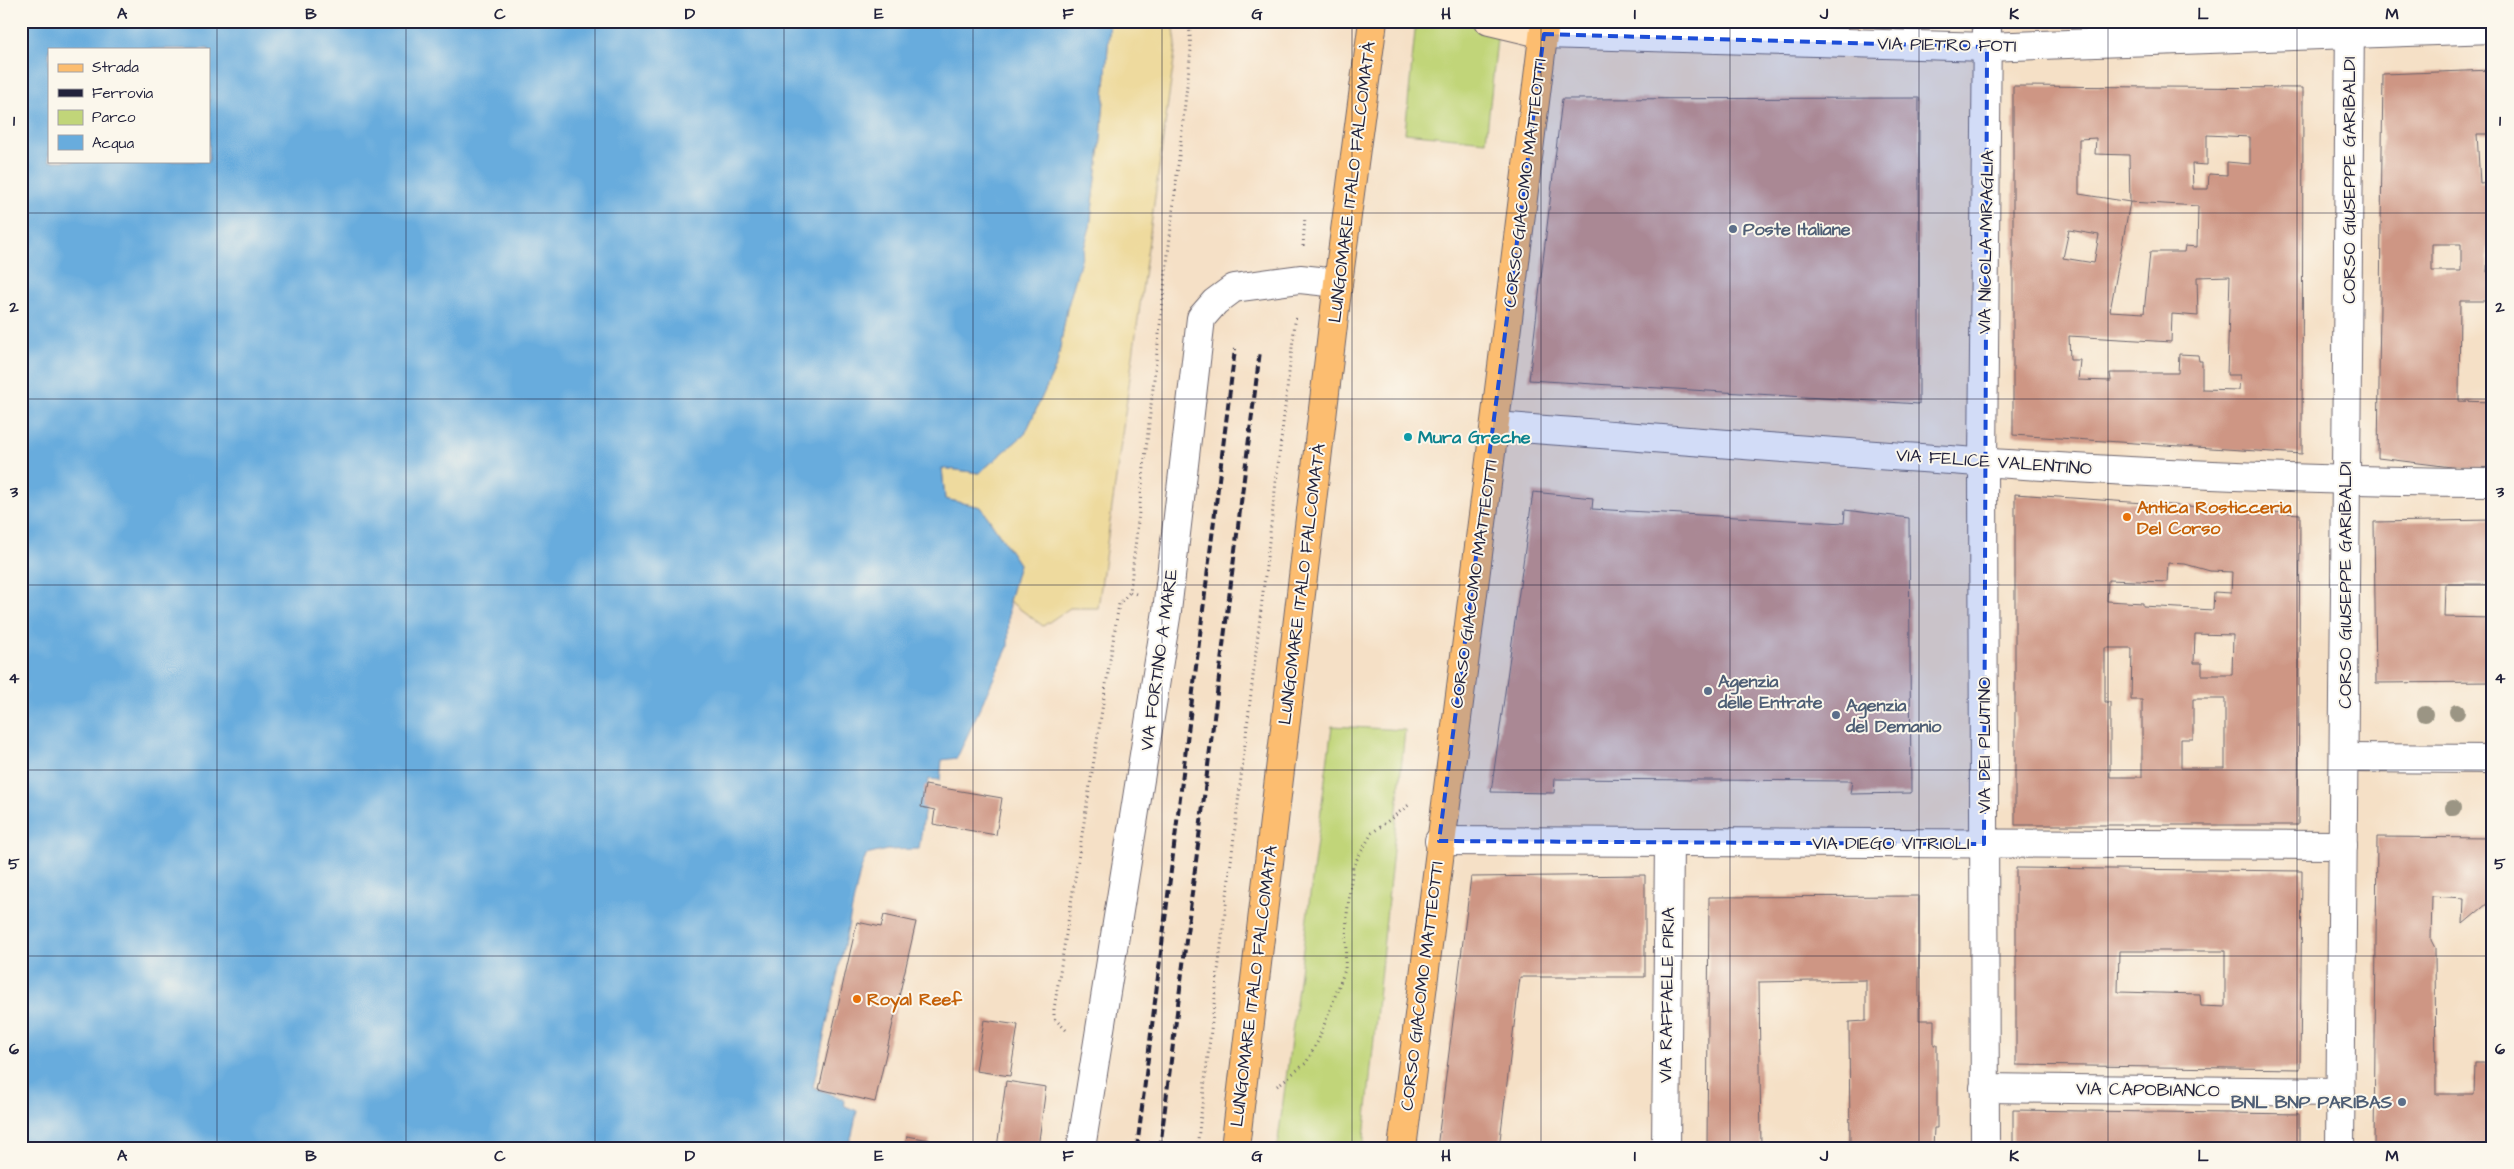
<svg xmlns="http://www.w3.org/2000/svg" width="2514" height="1169" font-family="'Architects Daughter',sans-serif">
	<style>
		.green { fill: #c1d579; stroke: #727c5a }
		.sand { fill: #eeda9e; stroke: #887e6c }
		.water { fill: #68acdd; stroke: #45678c; fill-rule: evenodd }
		.building { fill: #ce9684; fill-rule: evenodd }
		.lines { fill: none; stroke-linecap: round; stroke-linejoin: round }
		.street-casing { stroke: #6c646c; stroke-width: 30 }
		.secondary-casing { stroke: #6c646c; stroke-width: 30 }
		.primary-casing { stroke: #6c646c; stroke-width: 30 }
		.path { stroke: #6c646c; stroke-width: 3; stroke-dasharray: 1 4; stroke-linecap: butt }
		.street { stroke: #fff; stroke-width: 28 }
		.secondary { stroke: #fee5c5; stroke-width: 28 }
		.primary { stroke: #fcbd6f; stroke-width: 28 }
		.rail { stroke: #22223b; stroke-width: 4; stroke-dasharray: 8 4; stroke-linecap: butt }
		.tree { fill: #9b9584 }
		.marked { fill: #1d4ed8; fill-opacity: 0.2; stroke: #1d4ed8; stroke-width: 4; stroke-dasharray: 10 6; stroke-linejoin: round }
		.grid { fill: none; stroke: #22223b; stroke-width: 1; stroke-opacity: 0.55 }
		.service-dot { fill: #5c6f8a; stroke: #fbf7ec; stroke-width: 2 }
		.culture-dot { fill: #0f9aa8; stroke: #fbf7ec; stroke-width: 2 }
		.food-dot { fill: #e8710a; stroke: #fbf7ec; stroke-width: 2 }
		.labels { text-anchor: middle; dominant-baseline: central; stroke-width: 4; stroke-linejoin: round; paint-order: stroke }
		.street-label { font-size: 18px; fill: #22223b; stroke: #fbf7ec }
		.service-label { font-size: 18px; font-weight: bold; fill: #4e5e75; stroke: #fbf7ec; text-anchor: start }
		.culture-label { font-size: 18px; font-weight: bold; fill: #0d838f; stroke: #fbf7ec; text-anchor: start }
		.food-label { font-size: 18px; font-weight: bold; fill: #c56008; stroke: #fbf7ec; text-anchor: start }
		.neatline { fill: none; stroke: #22223b; stroke-width: 2 }
		.grid-label { font-size: 16px; text-anchor: middle; font-weight: bold; fill: #22223b }
	</style>
	<rect width="100%" height="100%" fill="#fbf7ec"/>
	<filter id="ink" filterUnits="userSpaceOnUse"><feTurbulence type="fractalNoise" baseFrequency=".02" numOctaves="2"/><feDisplacementMap in="SourceGraphic" scale="10" xChannelSelector="R" yChannelSelector="G"/><feConvolveMatrix kernelMatrix="1 2 1 2 8 2 1 2 1" color-interpolation-filters="sRGB"/></filter>
	<filter id="wash" filterUnits="userSpaceOnUse"><feTurbulence type="fractalNoise" baseFrequency=".0096" numOctaves="4" result="noise"/><feDisplacementMap in="SourceGraphic" scale="20" xChannelSelector="R" yChannelSelector="G"/><feGaussianBlur stdDeviation="1.12" result="paint"/><feColorMatrix in="noise" values="0 0 0 0 0 0 0 0 0 0 0 0 0 0 0 0 0 1.4 0 .05"/><feComposite in="paint" operator="in"/></filter>
	<g filter="url(#wash)">
		<rect width="100%" height="100%" fill="#f5e0c6"/>
		<g class="green">
			<polygon points="1416,21 1499,21 1486,141 1405,133"/>
			<polygon points="1332,726 1405,730 1363,1148 1277,1148"/>
		</g>
		<polygon class="sand" points="1110,21 1173,21 1176,45 1098,608 1070,608 1043,626 1009,601 1019,564 981,507 945,499 942,468 979,473 1025,434 1057,364 1067,309 1090,227 1101,139"/>
		<path class="water" d="M21 21H1110L1101 139 1090 227 1067 309 1057 364 1025 434 979 473 942 468 945 499 981 507 1019 564 1009 601 1008 647 957 758 942 760 940 780 929 779 919 849 887 850 866 855 860 872 813 1087 843 1099 845 1106 857 1111 852 1135 847 1148H21ZM49 49H209V161H49Z"/>
		<g id="blocks">
			<g class="building">
				<path d="M2493 70V134H2477L2480 183 2493 182V245H2488L2487 272H2493V301H2460L2459 401 2493 402V469H2468L2378 458 2383 74ZM2432 244H2461V271H2432Z"/>
				<path d="M2013 86 2303 88 2302 454 2013 435ZM2207 135 2250 137V164L2227 162V175L2209 174 2208 189H2193L2192 164 2207 165ZM2096 138 2095 154 2129 155 2130 202 2079 194V139ZM2130 202 2198 206 2197 247 2185 246 2184 252H2150L2144 313 2110 311ZM2069 230 2099 235 2094 263 2063 258ZM2230 276 2227 375H2240L2239 390 2202 389V361H2199L2198 355 2179 354 2178 373H2110L2111 381 2078 380 2080 360H2070L2069 336 2171 342 2172 314 2198 316 2197 277Z"/>
				<polygon points="1919,98 1919,404 1529,380 1562,99"/>
				<polygon points="1533,492 1593,498 1592,509 1844,523 1845,510 1909,518 1911,793 1850,794 1852,781 1555,779 1554,793 1491,792"/>
				<path d="M2015 494 2300 514 2298 825H2015ZM2168 563 2185 564 2210 571 2232 572 2231 593 2214 592 2213 610 2143 606V603L2107 601 2108 580 2167 582ZM2195 634 2233 635 2232 675H2202V663H2194ZM2105 648H2132L2131 700H2142V777H2110V702H2105ZM2193 699H2225V768H2181V739H2193Z"/>
				<polygon points="2493,520 2493,584 2445,584 2444,617 2493,618 2493,682 2376,683 2374,522"/>
				<polygon points="925,785 1002,798 996,835 933,824 935,810 921,807"/>
				<polygon points="2377,837 2493,838 2493,897 2488,897 2488,903 2463,924 2464,898 2432,896 2431,940 2435,948 2436,1094 2474,1094 2475,1063 2493,1063 2493,1147 2374,1146"/>
				<path d="M2016 868 2302 871 2300 1069 2016 1065ZM2119 951H2225V1007L2201 1006 2200 994 2118 992Z"/>
				<polygon points="1645,875 1645,977 1520,977 1499,1148 1437,1148 1471,877"/>
				<polygon points="1919,896 1919,1020 1934,1020 1934,1045 1937,1045 1937,1128 1934,1128 1933,1148 1850,1148 1849,1022 1866,1021 1866,980 1759,982 1761,1148 1707,1148 1709,897"/>
				<polygon points="884,915 916,922 875,1102 819,1089 857,922 881,927"/>
				<polygon points="984,1020 1018,1025 1010,1076 976,1071"/>
				<polygon points="1006,1081 1046,1087 1038,1148 997,1148"/>
				<polygon points="2013,1110 2299,1114 2299,1148 2013,1148"/>
				<polygon points="907,1136 930,1140 928,1148 905,1148"/>
			</g>
		</g>
	</g>
	<g filter="url(#ink)">
		<use href="#blocks" fill-opacity="0" stroke="#6c646c" stroke-width="1"/>
		<g class="lines">
			<g class="street-casing">
				<g id="street">
					<polyline points="1544,34 1987,47 2493,29"/>
					<path d="M1495 426C1827 451 2160 481 2493 482"/>
					<polyline points="2344,758 2493,759"/>
					<polyline points="1439,841 2343,845"/>
					<polyline points="1984,1088 2341,1092"/>
					<polyline points="1081,1148 1167,611 1201,318 1215,302 1234,288 1300,279 1338,283"/>
					<polyline points="1666,1148 1669,842"/>
					<polyline points="1985,1148 1983,462 1987,21"/>
					<polyline points="2340,1148 2350,21"/>
				</g>
			</g>
			<g class="secondary-casing">
				<polyline id="secondary" points="1489,21 1544,34"/>
			</g>
			<g class="primary-casing">
				<g id="primary">
					<polyline points="1235,1148 1338,283 1373,21"/>
					<path d="M1402 1148C1448 772 1500 397 1545 21"/>
				</g>
			</g>
			<g class="path">
				<polyline points="1303,246 1305,217"/>
				<polyline points="1136,594 1130,592 1191,50 1189,21"/>
				<polyline points="1066,1030 1054,1018 1054,1009 1119,604 1130,592"/>
				<polyline points="1277,1086 1306,1063 1318,1041 1345,970 1347,914 1353,866 1372,833 1410,804"/>
				<polyline points="1197,1148 1296,314"/>
			</g>
			<use href="#street" class="street"/>
			<use href="#secondary" class="secondary"/>
			<use href="#primary" class="primary"/>
			<g class="rail">
				<polyline points="1137,1148 1235,349"/>
				<polyline points="1160,1148 1260,351"/>
			</g>
		</g>
		<g class="tree">
			<circle cx="2457" cy="712" r="8"/>
			<circle cx="2425" cy="714" r="8"/>
			<circle cx="2453" cy="808" r="8"/>
		</g>
	</g>
	<path class="marked" d="M1544 34 1987 47 1984 844 1439 841Z"/>
	<path class="grid" d="M217 21V1148M406 21V1148M595 21V1148M784 21V1148M973 21V1148M1162 21V1148M1352 21V1148M1541 21V1148M1730 21V1148M1919 21V1148M2108 21V1148M2297 21V1148M21 213H2493M21 399H2493M21 585H2493M21 770H2493M21 956H2493"/>
	<g class="service-dot">
		<circle cx="1733" cy="229" r="5"/>
		<circle cx="1708" cy="691" r="5"/>
		<circle cx="1836" cy="715" r="5"/>
		<circle cx="2402" cy="1102" r="5"/>
	</g>
	<circle class="culture-dot" cx="1408" cy="437" r="5"/>
	<g class="food-dot">
		<circle cx="2127" cy="517" r="5"/>
		<circle cx="857" cy="999" r="5"/>
	</g>
	<g class="labels">
		<g class="street-label">
			<text transform="translate(1947 45) rotate(1)">VIA PIETRO FOTI</text>
			<text transform="translate(2349 180) rotate(-90)">CORSO GIUSEPPE GARIBALDI</text>
			<text transform="translate(1352 182) rotate(-83)">LUNGOMARE ITALO FALCOMATÀ</text>
			<text transform="translate(1525 183) rotate(-83)">CORSO GIACOMO MATTEOTTI</text>
			<text transform="translate(1986 242) rotate(-89)">VIA NICOLA MIRAGLIA</text>
			<text transform="translate(1994 462) rotate(4)">VIA FELICE VALENTINO</text>
			<text transform="translate(1302 584) rotate(-83)">LUNGOMARE ITALO FALCOMATÀ</text>
			<text transform="translate(1474 584) rotate(-82)">CORSO GIACOMO MATTEOTTI</text>
			<text transform="translate(2345 585) rotate(-90)">CORSO GIUSEPPE GARIBALDI</text>
			<text transform="translate(1159 660) rotate(-82)">VIA FORTINO A MARE</text>
			<text transform="translate(1984 745) rotate(-90)">VIA DEI PLUTINO</text>
			<text x="1891" y="843">VIA DIEGO VITRIOLI</text>
			<text transform="translate(1254 986) rotate(-83)">LUNGOMARE ITALO FALCOMATÀ</text>
			<text transform="translate(1422 986) rotate(-83)">CORSO GIACOMO MATTEOTTI</text>
			<text transform="translate(1667 995) rotate(-89)">VIA RAFFAELE PIRIA</text>
			<text transform="translate(2148 1090) rotate(1)">VIA CAPOBIANCO</text>
		</g>
		<g class="service-label">
			<text x="1743" y="229">Poste Italiane</text>
			<text x="1718" y="681">Agenzia<tspan x="1718" dy="21">delle Entrate</tspan></text>
			<text x="1846" y="705">Agenzia<tspan x="1846" dy="21">del Demanio</tspan></text>
			<text x="2392" y="1102" text-anchor="end">BNL BNP PARIBAS</text>
		</g>
		<g class="culture-label">
			<text x="1418" y="437">Mura Greche</text>
		</g>
		<g class="food-label">
			<text x="2137" y="507">Antica Rosticceria<tspan x="2137" dy="21">Del Corso</tspan></text>
			<text x="867" y="999">Royal Reef</text>
		</g>
	</g>
	<rect width="2514" height="1169" fill="none" stroke="#fbf7ec" stroke-width="55"/>
	<rect x="48" y="48" width="162" height="115" fill="#fbf7ec" stroke="#a4a2a5"/>
	<rect x="58" y="64" width="25" height="8" fill="#fcbd6f" stroke="#a4a2a5"/>
	<text x="92" y="72" font-size="15" fill="#22223b">Strada</text>
	<rect x="58" y="89" width="25" height="8" fill="#22223b" stroke="#a4a2a5"/>
	<text x="92" y="98" font-size="15" fill="#22223b">Ferrovia</text>
	<rect x="58" y="110" width="25" height="15" fill="#c1d579" stroke="#a4a2a5"/>
	<text x="92" y="122" font-size="15" fill="#22223b">Parco</text>
	<rect x="58" y="135" width="25" height="15" fill="#68acdd" stroke="#a4a2a5"/>
	<text x="92" y="148" font-size="15" fill="#22223b">Acqua</text>
	<rect x="28" y="28" width="2458" height="1114" class="neatline"/>
	<g class="grid-label">
		<text x="122" y="19">A</text>
		<text x="311" y="19">B</text>
		<text x="500" y="19">C</text>
		<text x="690" y="19">D</text>
		<text x="879" y="19">E</text>
		<text x="1068" y="19">F</text>
		<text x="1257" y="19">G</text>
		<text x="1446" y="19">H</text>
		<text x="1635" y="19">I</text>
		<text x="1824" y="19">J</text>
		<text x="2014" y="19">K</text>
		<text x="2203" y="19">L</text>
		<text x="2392" y="19">M</text>
		<text x="14" y="126">1</text>
		<text x="2500" y="126">1</text>
		<text x="14" y="312">2</text>
		<text x="2500" y="312">2</text>
		<text x="14" y="497">3</text>
		<text x="2500" y="497">3</text>
		<text x="14" y="683">4</text>
		<text x="2500" y="683">4</text>
		<text x="14" y="869">5</text>
		<text x="2500" y="869">5</text>
		<text x="14" y="1054">6</text>
		<text x="2500" y="1054">6</text>
		<text x="122" y="1161">A</text>
		<text x="311" y="1161">B</text>
		<text x="500" y="1161">C</text>
		<text x="690" y="1161">D</text>
		<text x="879" y="1161">E</text>
		<text x="1068" y="1161">F</text>
		<text x="1257" y="1161">G</text>
		<text x="1446" y="1161">H</text>
		<text x="1635" y="1161">I</text>
		<text x="1824" y="1161">J</text>
		<text x="2014" y="1161">K</text>
		<text x="2203" y="1161">L</text>
		<text x="2392" y="1161">M</text>
	</g>
</svg>
